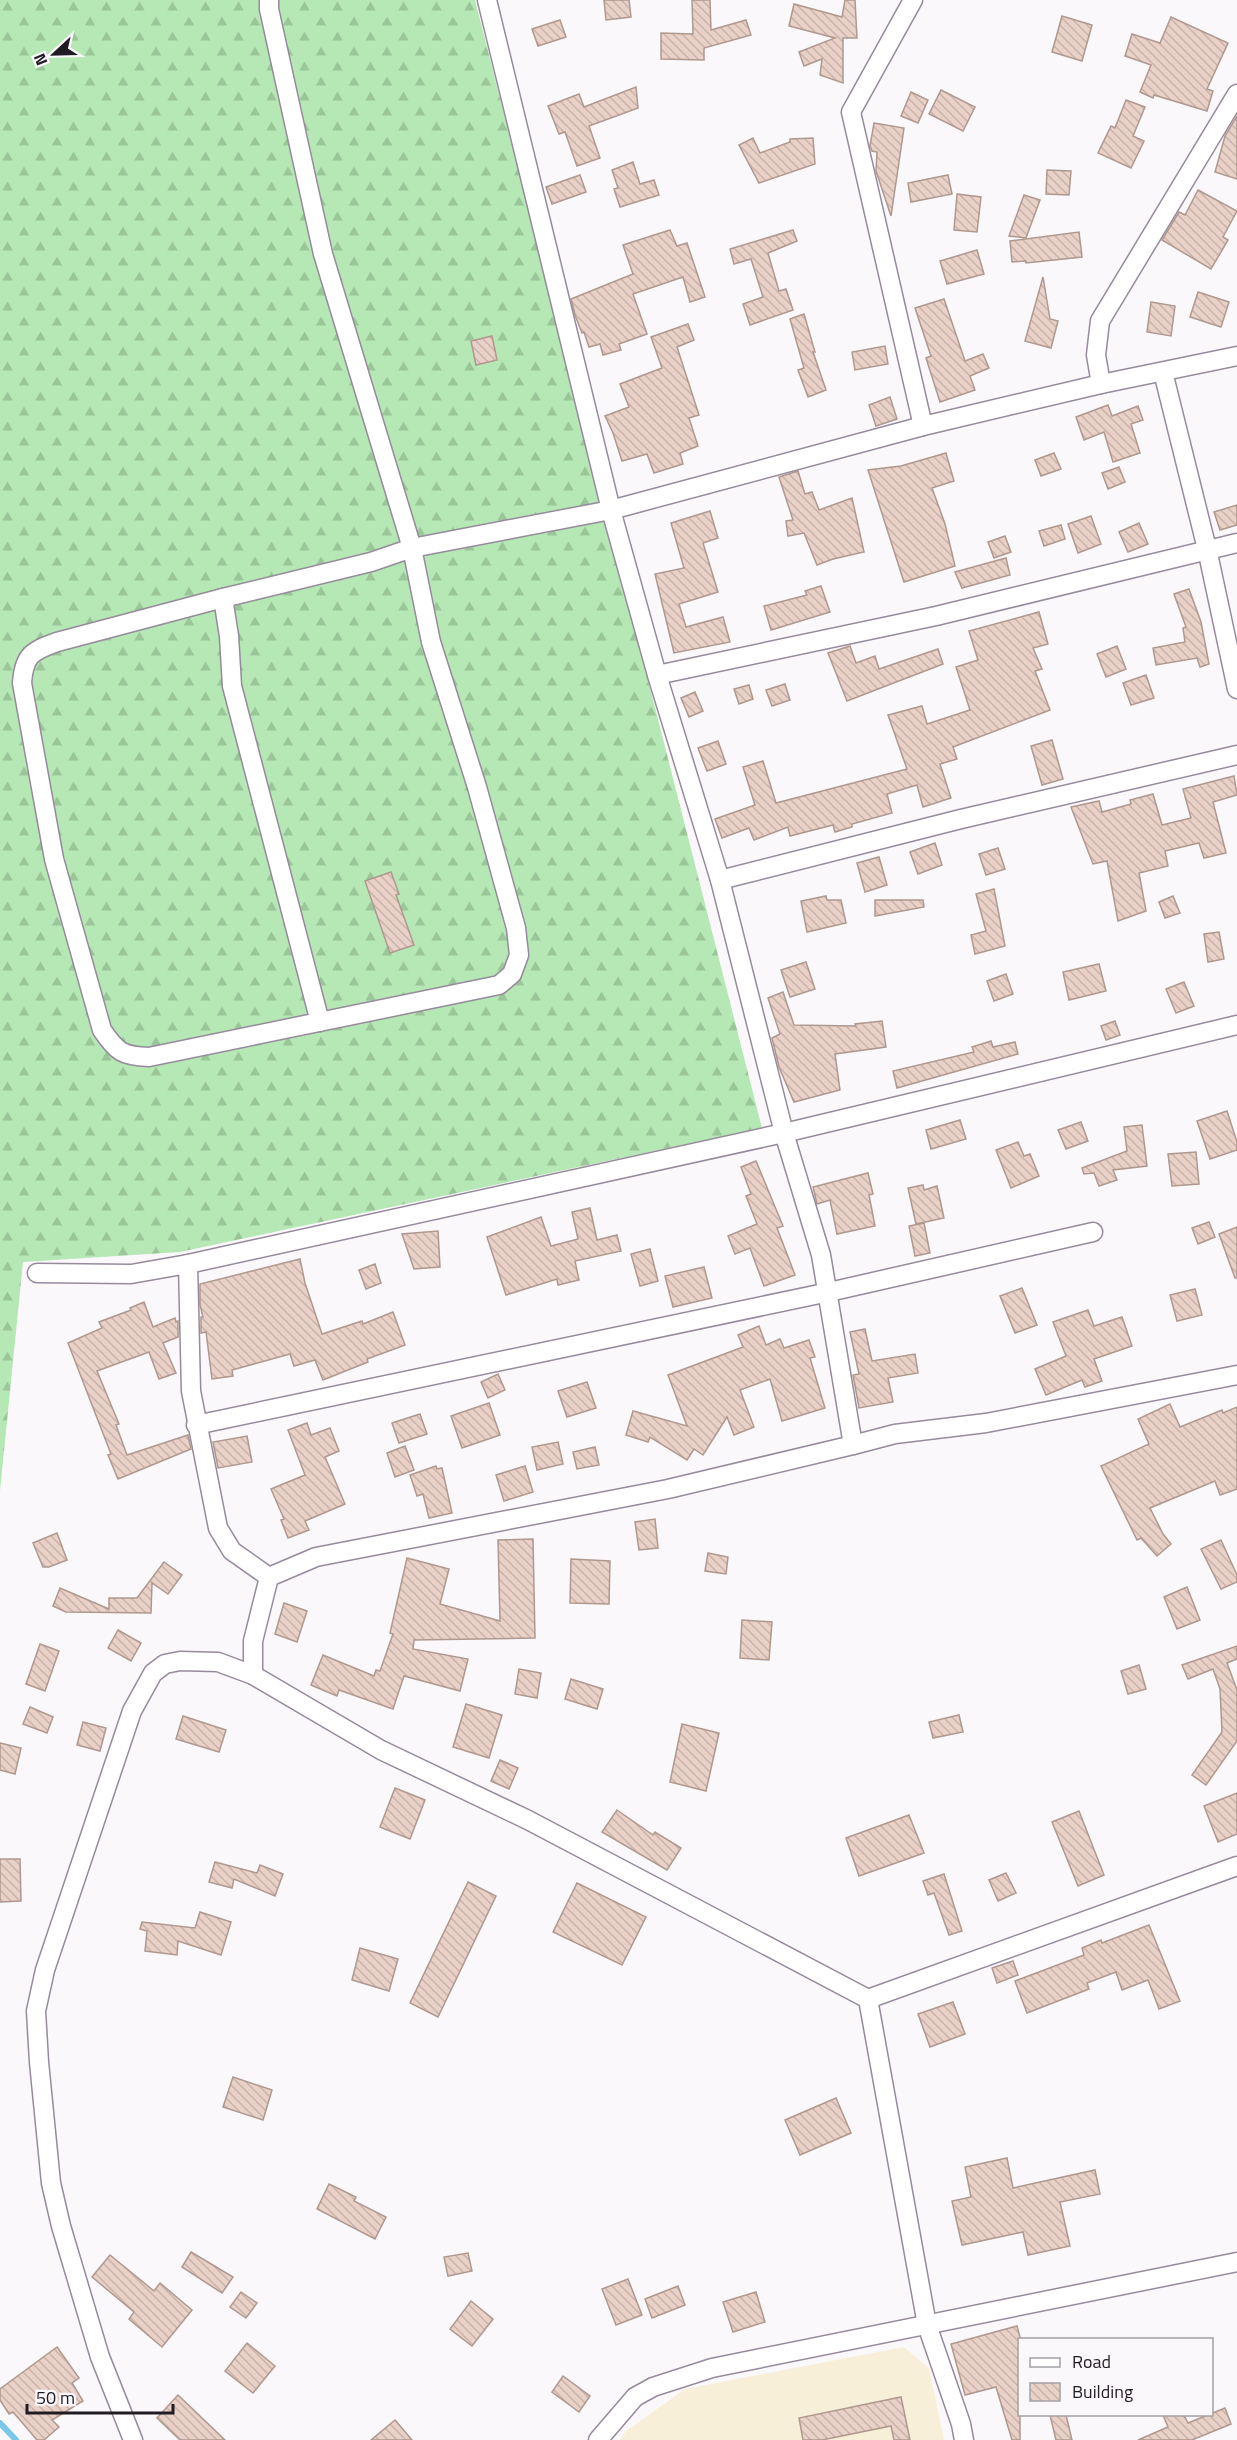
<svg xmlns="http://www.w3.org/2000/svg" width="1237" height="2440" font-family="'Titillium Web',sans-serif">
	<style>
		.education { fill: #f8efd9 }
		.forest { fill: url(#forest-firs) }
		.lines { fill: none; stroke-linecap: round; stroke-linejoin: round }
		.stream { stroke: #78c9e9; stroke-width: 6 }
		.building { fill: url(#building-back-hatch); stroke: #af988e; stroke-width: 1.5 }
		.minor-casing { stroke: #968a9c; stroke-width: 21 }
		.minor { stroke: #fff; stroke-width: 18 }
	</style>
	<defs>
		<pattern id="forest-firs" width="22" height="20" patternUnits="userSpaceOnUse" patternTransform="scale(1.5)"><rect width="22" height="20" fill="#b5e8b4"/><path d="M5 1l3.5 6h-7zM16 11l3.5 6h-7z" fill="#9bc69a"/></pattern>
		<pattern id="building-back-hatch" width="6" height="6" patternUnits="userSpaceOnUse" patternTransform="scale(1.5)"><rect width="6" height="6" fill="#ead1c7"/><path d="M-1 5l2 2M0 0l6 6M5-1l2 2" fill="none" stroke="#c8b3ab"/></pattern>
	</defs>
	<rect width="100%" height="100%" fill="#fbf8fc"/>
	<polygon class="education" points="904,2347 929,2368 944,2440 620,2440 626,2431 685,2389"/>
	<polygon class="forest" points="0,0 475,0 762,1128 180,1252 23,1262 0,1491"/>
	<g class="lines">
		<polyline class="stream" points="0,2423 16,2440"/>
	</g>
	<g class="building">
		<polygon points="604,0 629,0 631,17 606,20"/>
		<polygon points="692,0 710,0 711,30 746,20 751,35 704,48 704,60 661,59 661,33 693,34"/>
		<polygon points="845,0 855,0 857,38 843,38 843,83 820,75 822,59 804,66 799,52 835,38 789,26 794,4 842,17"/>
		<polygon points="1062,16 1092,25 1082,61 1052,52"/>
		<polygon points="1171,17 1228,43 1207,89 1213,91 1207,111 1154,95 1153,98 1140,92 1151,65 1125,56 1132,34 1160,43"/>
		<polygon points="560,20 566,37 538,46 532,29"/>
		<polygon points="636,87 638,108 589,126 600,158 577,166 565,132 559,134 548,106 579,94 584,107"/>
		<polygon points="941,90 975,107 963,131 929,114"/>
		<polygon points="911,92 928,100 918,123 901,116"/>
		<polygon points="1126,100 1145,107 1133,136 1144,141 1131,168 1098,153 1111,126 1115,128"/>
		<polygon points="1237,116 1237,179 1215,172 1225,136"/>
		<polygon points="874,123 904,128 891,216 876,171 877,152 872,151 870,146"/>
		<polygon points="753,138 760,153 790,142 790,139 813,138 815,164 759,183 739,145"/>
		<polygon points="633,162 640,184 654,180 659,195 620,207 614,189 618,188 612,170"/>
		<polygon points="1047,170 1071,171 1069,195 1046,194"/>
		<polygon points="580,175 586,192 552,204 546,187"/>
		<polygon points="948,175 952,194 911,202 908,183"/>
		<polygon points="1198,190 1237,211 1223,237 1228,240 1211,269 1162,240 1179,212 1185,215"/>
		<polygon points="957,194 981,197 977,232 954,230"/>
		<polygon points="1024,195 1040,200 1026,238 1009,236"/>
		<polygon points="670,230 677,246 687,243 705,297 690,302 683,277 633,294 647,334 619,344 621,350 603,355 600,344 589,347 584,332 582,333 575,315 571,299 633,274 623,245"/>
		<polygon points="793,230 797,241 768,253 779,291 786,289 793,310 750,325 743,304 763,297 751,259 734,264 730,249"/>
		<polygon points="1079,232 1082,257 1026,263 1025,261 1012,262 1010,241"/>
		<polygon points="977,250 984,274 947,284 940,261"/>
		<polygon points="1043,277 1050,319 1058,321 1051,348 1025,341"/>
		<polygon points="1198,292 1229,302 1221,327 1190,317"/>
		<polygon points="944,299 965,361 983,354 989,368 970,376 975,390 940,402 926,358 931,356 915,308"/>
		<polygon points="1151,302 1175,306 1171,336 1147,332"/>
		<polygon points="804,314 815,352 813,352 826,390 808,397 798,370 804,368 790,319"/>
		<polygon points="688,324 694,340 677,347 699,415 689,418 698,446 680,453 683,464 654,473 647,454 622,461 613,433 605,416 629,407 620,384 662,368 651,337"/>
		<polygon points="492,336 497,360 476,365 471,341"/>
		<polygon points="885,346 888,364 855,370 852,352"/>
		<polygon points="890,397 897,419 876,426 869,405"/>
		<polygon points="1108,405 1112,416 1138,406 1143,420 1131,424 1140,453 1113,462 1104,432 1084,440 1076,417"/>
		<polygon points="946,453 954,481 932,488 945,524 955,566 904,582 868,470 901,466"/>
		<polygon points="1054,453 1061,469 1041,476 1035,460"/>
		<polygon points="1119,467 1125,482 1108,489 1102,473"/>
		<polygon points="798,471 805,494 812,492 819,510 852,498 864,552 833,559 817,565 804,533 788,536 786,521 793,520 779,477"/>
		<polygon points="1237,505 1237,525 1220,530 1214,512"/>
		<polygon points="710,511 718,538 703,543 718,592 679,604 686,627 723,617 730,642 674,653 655,574 684,568 671,523"/>
		<polygon points="1091,516 1101,544 1078,553 1068,524"/>
		<polygon points="1139,523 1148,544 1128,552 1119,532"/>
		<polygon points="1061,525 1065,539 1044,546 1039,531"/>
		<polygon points="1005,536 1011,552 994,558 988,542"/>
		<polygon points="1006,558 1010,575 962,588 955,572"/>
		<polygon points="821,586 830,612 771,630 764,606 807,595 805,591"/>
		<polygon points="1189,589 1201,622 1209,664 1200,667 1197,658 1156,665 1153,648 1185,642 1183,628 1186,627 1174,594"/>
		<polygon points="1039,612 1048,644 1033,648 1042,669 1035,671 1050,710 953,747 957,759 940,764 951,798 923,807 917,785 887,794 892,813 852,824 852,827 835,832 833,825 790,836 788,827 754,840 749,828 722,838 715,819 755,805 743,767 763,761 776,803 907,769 888,715 922,706 927,724 970,710 956,667 978,660 969,631"/>
		<polygon points="850,646 856,663 875,656 879,669 938,649 943,664 847,701 828,653"/>
		<polygon points="1117,646 1126,669 1106,677 1097,654"/>
		<polygon points="1146,675 1154,698 1131,705 1123,683"/>
		<polygon points="785,684 790,700 772,706 766,690"/>
		<polygon points="749,685 753,699 739,704 734,689"/>
		<polygon points="695,692 703,711 689,717 681,698"/>
		<polygon points="1052,740 1063,779 1042,785 1031,746"/>
		<polygon points="718,741 726,764 707,771 698,748"/>
		<polygon points="1234,776 1237,795 1213,802 1226,853 1204,858 1199,843 1165,851 1168,866 1139,873 1146,911 1118,921 1107,861 1093,864 1071,807 1099,801 1102,812 1131,804 1130,800 1153,794 1162,825 1191,818 1183,789"/>
		<polygon points="935,843 942,865 918,874 910,852"/>
		<polygon points="998,848 1005,869 986,875 979,854"/>
		<polygon points="879,857 887,885 865,892 857,863"/>
		<polygon points="391,872 399,894 396,895 414,945 390,953 365,881"/>
		<polygon points="994,889 1005,946 975,954 971,935 986,931 976,894"/>
		<polygon points="826,896 827,900 841,900 846,923 807,932 801,901"/>
		<polygon points="1173,896 1180,913 1165,918 1159,902"/>
		<polygon points="875,900 923,900 924,907 875,916"/>
		<polygon points="1219,932 1224,959 1208,962 1204,934"/>
		<polygon points="806,962 815,989 790,997 781,970"/>
		<polygon points="1099,964 1106,991 1069,1000 1063,972"/>
		<polygon points="1006,974 1013,994 994,1001 987,981"/>
		<polygon points="1184,982 1194,1006 1176,1013 1166,989"/>
		<polygon points="783,992 794,1025 856,1026 855,1024 882,1021 886,1047 835,1054 840,1090 794,1102 779,1067 772,1038 780,1034 768,998"/>
		<polygon points="1115,1021 1120,1035 1106,1040 1101,1026"/>
		<polygon points="991,1041 993,1047 1015,1042 1018,1054 897,1088 893,1071 974,1052 972,1047"/>
		<polygon points="1227,1111 1237,1142 1237,1150 1210,1159 1197,1121"/>
		<polygon points="960,1120 966,1139 931,1149 926,1130"/>
		<polygon points="1081,1122 1088,1141 1066,1149 1058,1130"/>
		<polygon points="1142,1125 1147,1166 1113,1170 1117,1180 1099,1186 1094,1173 1084,1174 1082,1168 1127,1151 1124,1127"/>
		<polygon points="1018,1142 1024,1156 1030,1154 1039,1176 1011,1188 996,1150"/>
		<polygon points="1196,1152 1199,1184 1172,1186 1168,1154"/>
		<polygon points="756,1161 783,1226 777,1228 795,1275 764,1286 750,1248 735,1254 728,1236 757,1224 746,1196 751,1194 741,1167"/>
		<polygon points="868,1173 873,1194 869,1195 875,1226 837,1234 830,1200 817,1204 813,1187"/>
		<polygon points="923,1185 924,1190 937,1186 944,1218 916,1224 908,1188"/>
		<polygon points="590,1208 597,1240 617,1235 621,1251 575,1261 579,1280 558,1285 557,1279 506,1295 487,1237 541,1217 551,1246 578,1239 572,1212"/>
		<polygon points="1209,1222 1215,1237 1198,1244 1192,1228"/>
		<polygon points="924,1223 930,1253 915,1256 909,1226"/>
		<polygon points="1237,1227 1237,1278 1235,1278 1219,1234"/>
		<polygon points="438,1231 440,1267 414,1269 402,1234"/>
		<polygon points="650,1249 658,1281 640,1286 631,1254"/>
		<polygon points="300,1259 305,1283 322,1334 362,1321 363,1324 393,1312 405,1345 367,1359 368,1362 323,1380 315,1360 294,1366 290,1354 232,1370 233,1376 212,1379 206,1332 201,1333 201,1317 203,1317 200,1305 200,1284"/>
		<polygon points="375,1264 381,1283 366,1289 359,1270"/>
		<polygon points="704,1267 712,1298 673,1307 665,1276"/>
		<polygon points="1022,1288 1037,1325 1015,1333 1000,1296"/>
		<polygon points="1195,1289 1202,1315 1177,1321 1170,1295"/>
		<polygon points="144,1302 153,1327 175,1318 176,1322 178,1321 178,1337 163,1343 176,1373 159,1379 149,1352 97,1371 119,1424 116,1425 127,1455 188,1435 191,1449 118,1479 108,1455 111,1454 68,1343 102,1328 99,1322 131,1310 130,1308"/>
		<polygon points="1088,1310 1094,1326 1122,1317 1132,1346 1094,1359 1102,1381 1085,1387 1082,1380 1046,1395 1035,1369 1066,1356 1053,1322"/>
		<polygon points="759,1326 766,1345 780,1339 784,1348 809,1340 815,1357 810,1358 825,1408 782,1421 770,1379 740,1390 754,1427 734,1435 727,1417 703,1455 694,1449 687,1460 650,1437 648,1442 626,1435 633,1411 687,1426 668,1375 743,1347 738,1335"/>
		<polygon points="865,1329 872,1361 915,1354 918,1373 888,1378 893,1402 859,1408 853,1375 859,1374 850,1332"/>
		<polygon points="498,1374 505,1390 488,1398 481,1382"/>
		<polygon points="587,1382 596,1408 567,1417 558,1391"/>
		<polygon points="489,1403 500,1435 462,1448 451,1416"/>
		<polygon points="1170,1404 1180,1427 1222,1410 1223,1413 1237,1407 1237,1489 1220,1495 1215,1481 1150,1508 1163,1534 1171,1544 1157,1556 1141,1538 1137,1540 1101,1466 1149,1444 1138,1419"/>
		<polygon points="420,1414 427,1434 399,1443 392,1423"/>
		<polygon points="307,1423 311,1435 330,1428 339,1451 325,1457 345,1504 305,1521 309,1530 288,1538 281,1520 284,1519 271,1489 305,1475 288,1430"/>
		<polygon points="247,1436 252,1462 218,1468 213,1442"/>
		<polygon points="558,1442 563,1464 537,1470 532,1447"/>
		<polygon points="405,1446 414,1470 395,1477 387,1453"/>
		<polygon points="595,1447 599,1465 577,1469 573,1452"/>
		<polygon points="436,1466 437,1469 442,1468 452,1513 429,1518 423,1494 417,1496 410,1475"/>
		<polygon points="525,1466 533,1492 504,1501 496,1475"/>
		<polygon points="655,1519 658,1548 639,1550 635,1522"/>
		<polygon points="57,1533 67,1560 49,1567 43,1567 33,1543"/>
		<polygon points="533,1539 535,1638 414,1640 413,1649 468,1659 460,1691 404,1676 393,1709 339,1690 337,1696 311,1685 323,1655 374,1676 376,1670 380,1671 393,1634 390,1633 407,1558 449,1569 440,1604 500,1621 498,1540"/>
		<polygon points="1221,1540 1237,1575 1237,1582 1221,1589 1201,1549"/>
		<polygon points="708,1553 728,1557 726,1574 705,1571"/>
		<polygon points="571,1559 610,1561 609,1604 570,1603"/>
		<polygon points="164,1562 182,1575 168,1594 152,1583 151,1613 66,1612 53,1606 60,1588 109,1609 109,1598 137,1598"/>
		<polygon points="1187,1587 1200,1620 1177,1629 1164,1597"/>
		<polygon points="284,1603 307,1611 297,1642 275,1634"/>
		<polygon points="742,1620 772,1622 769,1660 740,1658"/>
		<polygon points="118,1630 141,1643 131,1661 108,1648"/>
		<polygon points="40,1644 59,1651 45,1691 26,1684"/>
		<polygon points="1237,1646 1237,1659 1227,1663 1237,1690 1237,1741 1206,1785 1192,1775 1222,1732 1220,1689 1213,1669 1188,1679 1182,1665"/>
		<polygon points="1139,1665 1146,1689 1128,1694 1121,1671"/>
		<polygon points="519,1669 541,1673 537,1698 515,1694"/>
		<polygon points="571,1679 603,1689 597,1709 565,1699"/>
		<polygon points="466,1704 502,1715 489,1758 453,1747"/>
		<polygon points="30,1707 53,1717 47,1733 23,1724"/>
		<polygon points="959,1715 963,1732 933,1738 929,1722"/>
		<polygon points="183,1716 226,1730 219,1752 176,1739"/>
		<polygon points="83,1722 106,1728 100,1751 77,1745"/>
		<polygon points="682,1724 719,1733 706,1791 670,1782"/>
		<polygon points="0,1743 21,1748 15,1774 0,1770"/>
		<polygon points="500,1760 518,1768 509,1789 491,1781"/>
		<polygon points="395,1788 425,1800 410,1839 380,1827"/>
		<polygon points="1237,1793 1237,1834 1218,1842 1204,1806"/>
		<polygon points="617,1810 653,1835 655,1832 681,1848 667,1870 602,1832"/>
		<polygon points="1079,1811 1104,1875 1078,1886 1052,1822"/>
		<polygon points="909,1815 924,1853 859,1876 846,1838"/>
		<polygon points="0,1859 20,1859 21,1901 0,1902"/>
		<polygon points="215,1862 257,1873 260,1865 283,1874 275,1896 234,1879 232,1888 209,1882"/>
		<polygon points="1006,1873 1016,1893 998,1901 989,1880"/>
		<polygon points="944,1874 962,1931 949,1935 934,1893 928,1895 923,1881"/>
		<polygon points="468,1882 496,1896 438,2017 410,2003"/>
		<polygon points="577,1883 646,1917 622,1965 553,1932"/>
		<polygon points="200,1912 231,1922 221,1955 178,1941 177,1955 145,1951 147,1931 140,1929 142,1922 195,1928"/>
		<polygon points="1149,1925 1180,2001 1159,2009 1148,1980 1122,1990 1116,1972 1087,1983 1089,1989 1027,2013 1015,1981 1084,1955 1082,1948 1101,1940 1102,1943"/>
		<polygon points="360,1948 398,1959 389,1991 352,1980"/>
		<polygon points="1013,1961 1018,1975 997,1983 992,1968"/>
		<polygon points="953,2002 965,2034 930,2047 918,2014"/>
		<polygon points="233,2077 272,2090 263,2120 223,2107"/>
		<polygon points="836,2098 851,2133 800,2155 785,2120"/>
		<polygon points="1007,2158 1013,2188 1095,2170 1100,2194 1060,2202 1070,2246 1028,2255 1023,2232 962,2245 952,2201 971,2197 965,2167"/>
		<polygon points="329,2184 356,2197 354,2201 386,2217 375,2239 317,2209"/>
		<polygon points="191,2252 233,2277 222,2293 182,2267"/>
		<polygon points="468,2253 472,2271 448,2276 444,2257"/>
		<polygon points="110,2255 154,2291 160,2283 192,2310 162,2347 129,2319 134,2312 92,2277"/>
		<polygon points="628,2279 642,2315 616,2325 602,2289"/>
		<polygon points="678,2286 685,2305 652,2318 645,2299"/>
		<polygon points="241,2292 257,2303 246,2318 230,2307"/>
		<polygon points="756,2292 765,2322 733,2332 723,2302"/>
		<polygon points="471,2301 493,2319 472,2346 450,2329"/>
		<polygon points="1017,2326 1020,2337 1020,2440 1012,2440 996,2387 965,2395 951,2344"/>
		<polygon points="247,2343 275,2366 253,2393 225,2371"/>
		<polygon points="57,2347 79,2378 72,2383 83,2401 52,2420 59,2427 44,2440 37,2440 13,2412 9,2414 0,2400 0,2389"/>
		<polygon points="563,2376 590,2396 579,2412 552,2392"/>
		<polygon points="178,2395 225,2440 180,2440 157,2418"/>
		<polygon points="901,2397 910,2440 894,2440 891,2426 822,2440 803,2440 799,2418"/>
		<polygon points="1225,2408 1231,2424 1192,2440 1138,2440 1168,2427 1163,2415 1184,2415 1188,2423"/>
		<polygon points="1050,2415 1066,2415 1072,2440 1056,2440"/>
		<polygon points="395,2420 412,2440 371,2440"/>
	</g>
	<g class="lines">
		<g class="minor-casing">
			<g id="minor">
				<path d="M269 0V9L323 254 412 548 431 642 477 787 516 928 519 955 512 974 499 985 149 1057C122 1056 117 1052 102 1030L54 859 22 683C24 655 32 651 57 642L223 598 371 562 412 548 611 510 923 426 1101 384 1237 356"/>
				<polyline points="487,0 611,510 657,675 720,880 784,1133 821,1255 853,1445 895,1434 986,1423 1237,1375"/>
				<polyline points="913,0 851,112 923,426"/>
				<polyline points="1163,372 1207,549 1237,689"/>
				<polyline points="1101,384 1096,355 1100,321 1237,94"/>
				<polyline points="223,598 229,636 232,686 320,1022"/>
				<polyline points="657,675 936,616 1237,543"/>
				<polyline points="720,880 961,819 1237,755"/>
				<polyline points="188,1264 191,1391 218,1528 232,1551 269,1577"/>
				<polyline points="37,1273 131,1274 188,1264 784,1133 1237,1025"/>
				<polyline points="196,1425 829,1292 1093,1232"/>
				<polyline points="253,1675 253,1641 269,1577 316,1557 668,1489 853,1445"/>
				<polyline points="868,1999 1237,1866"/>
				<polyline points="133,2440 100,2357 61,2226 51,2183 39,2062 36,2011 45,1970 132,1711 153,1673 165,1664 180,1661 218,1662 253,1675 381,1750 528,1820 868,1999 927,2325 961,2424 964,2440"/>
				<polyline points="598,2440 635,2397 653,2387 712,2368 1237,2262"/>
			</g>
		</g>
		<use href="#minor" class="minor"/>
	</g>
	<rect x="1018" y="2338" width="195" height="78" fill="#fbf8fc" stroke="#a4a0a5" stroke-width="1.5"/>
	<rect x="1030" y="2358" width="30" height="9" fill="#ffffff" stroke="#a4a0a5" stroke-width="1.5"/>
	<text x="1072" y="2368" font-size="18" fill="#211c23">Road</text>
	<rect x="1030" y="2383" width="30" height="18" fill="url(#building-back-hatch)" stroke="#a4a0a5" stroke-width="1.5"/>
	<text x="1072" y="2398" font-size="18" fill="#211c23">Building</text>
	<g transform="translate(54 54) rotate(248)" stroke="#fbf8fc" stroke-width="4.5" paint-order="stroke">
	<path d="M0-4.5L10 22L0 15L-10 22Z" fill="#211c23"/>
	<text y="-9" font-size="16" font-weight="bold" text-anchor="middle" fill="#211c23">N</text>
	</g>
	<path d="M27 2404v9h146v-9" fill="none" stroke="#211c23" stroke-width="3"/>
	<text x="36" y="2404" font-size="18" fill="#211c23" stroke="#fbf8fc" stroke-width="4.5" paint-order="stroke">50 m</text>
</svg>
